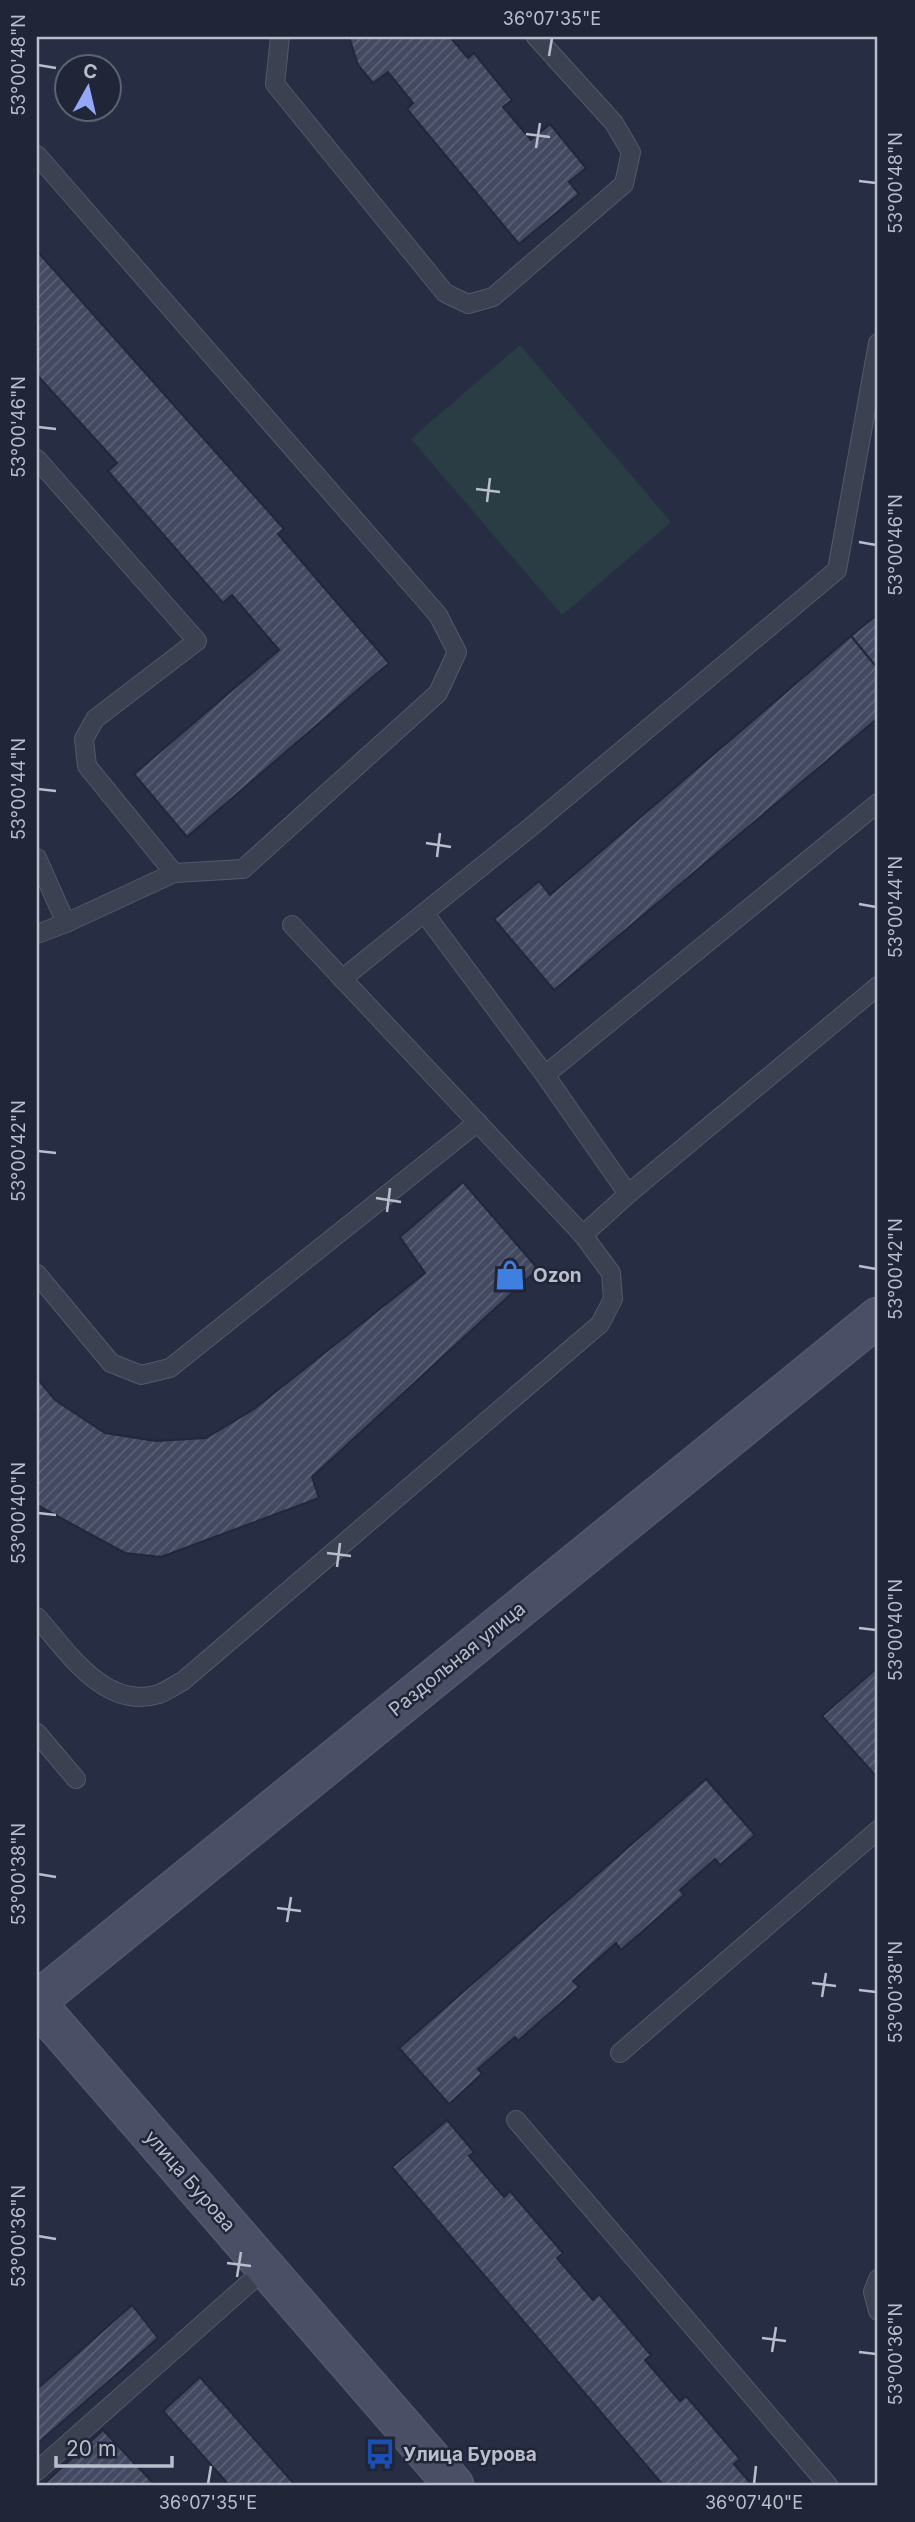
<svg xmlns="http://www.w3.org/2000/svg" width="915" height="2522" font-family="Inter,sans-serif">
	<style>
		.garden { fill: #2a3c44 }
		.building { fill: url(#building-hatch); stroke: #22283a; stroke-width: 2 }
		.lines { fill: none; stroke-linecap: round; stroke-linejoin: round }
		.service-casing { stroke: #54596a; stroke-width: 20 }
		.secondary-casing { stroke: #54596a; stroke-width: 41 }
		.service { stroke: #3c4152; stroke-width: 18 }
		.secondary { stroke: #4a4f65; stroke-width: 38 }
		.ticks { fill: none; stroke: #b9bdcc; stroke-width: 2.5 }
		.labels { text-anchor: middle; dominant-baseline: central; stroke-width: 5; stroke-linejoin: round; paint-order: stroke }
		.poi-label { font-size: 19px; font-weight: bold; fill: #b9bdcc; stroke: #202638; text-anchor: start }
		.street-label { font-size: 19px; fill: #b9bdcc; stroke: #202638 }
		.neatline { fill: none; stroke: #b9bdcc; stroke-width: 2.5 }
		.ticks-label { font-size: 18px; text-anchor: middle; fill: #b9bdcc }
	</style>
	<defs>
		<pattern id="building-hatch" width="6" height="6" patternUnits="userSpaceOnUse" patternTransform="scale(1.75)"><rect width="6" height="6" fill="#424960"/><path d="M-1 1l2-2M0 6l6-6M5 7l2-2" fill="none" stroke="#5b6176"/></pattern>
	</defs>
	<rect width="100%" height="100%" fill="#272e43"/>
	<polygon class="garden" points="520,345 671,522 562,615 411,439"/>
	<g class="building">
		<polygon points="349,37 450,37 468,58 474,53 512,100 503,107 531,140 550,124 586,168 569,182 579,194 519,244 407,109 413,103 388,72 373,83 358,65"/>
		<polygon points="37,251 284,529 278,534 389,663 187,837 134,774 279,650 232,595 223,603 108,471 117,463 37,375"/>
		<polygon points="878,614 878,669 851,636"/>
		<polygon points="851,636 878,669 878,718 554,990 494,919 539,881 550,895"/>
		<polygon points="463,1182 538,1269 312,1477 319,1498 161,1557 125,1553 37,1505 37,1378 55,1400 105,1433 156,1441 206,1438 254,1409 425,1273 400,1237"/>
		<polygon points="878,1667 878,1774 876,1776 822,1716"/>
		<polygon points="706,1779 755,1835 720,1865 715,1859 680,1890 684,1895 621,1950 616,1943 573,1981 579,1987 518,2041 515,2037 478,2069 482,2074 449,2104 399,2048"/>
		<polygon points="447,2120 474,2152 469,2156 504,2197 510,2191 563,2253 557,2258 593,2300 599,2294 651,2355 645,2360 680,2401 686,2396 740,2459 734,2464 752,2485 663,2485 392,2167"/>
		<polygon points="132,2305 158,2338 37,2444 37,2389"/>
		<polygon points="200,2377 295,2485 229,2485 163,2411"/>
		<polygon points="103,2430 155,2485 43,2485"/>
	</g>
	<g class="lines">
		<g class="service-casing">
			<g id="service">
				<polyline points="280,37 275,84 445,293 468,304 493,297 624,184 631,152 614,123 536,37"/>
				<polyline points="37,155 438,615 457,652 438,693 243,869 174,873 66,923"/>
				<polyline points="37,459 197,641 95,719 84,739 87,766 174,873"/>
				<polyline points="37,858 66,923 37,934"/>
				<polyline points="425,914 545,1075 628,1194"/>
				<polyline points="292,925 583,1235"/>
				<polyline points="342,979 532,826 837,570 878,343"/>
				<polyline points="545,1075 878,803"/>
				<polyline points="37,1274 111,1363 141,1375 170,1368 478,1122"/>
				<path d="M37 1617C67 1651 105 1711 159 1694 167 1691 175 1685 183 1681L600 1324 613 1299 611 1273 583 1235 628 1194 878 986"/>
				<polyline points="37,1733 76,1779"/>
				<polyline points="620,2053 878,1830"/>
				<polyline points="516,2120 828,2485"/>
				<polyline points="878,2279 873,2292 878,2311"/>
				<polyline points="37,2471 266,2268"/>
			</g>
		</g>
		<g class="secondary-casing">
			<g id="secondary">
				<polyline points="37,2001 878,1317"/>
				<polyline points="37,2004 454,2485"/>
			</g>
		</g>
		<use href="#service" class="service"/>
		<use href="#secondary" class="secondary"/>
	</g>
	<path class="ticks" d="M549 56 552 38M38 65 56 68M526 134 550 137M536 148 540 123M859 181 876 183M38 427 56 429M476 489 500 492M487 502 490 478M859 542 876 545M38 789 56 791M426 843 451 847M437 857 440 833M859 904 876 907M38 1151 56 1153M376 1198 401 1202M387 1212 390 1188M859 1266 876 1269M38 1513 56 1515M327 1553 351 1556M337 1567 340 1543M859 1628 876 1630M38 1874 56 1877M277 1908 301 1911M287 1922 291 1897M812 1983 836 1986M859 1990 876 1992M822 1997 826 1973M38 2236 56 2239M227 2263 251 2266M237 2277 241 2252M762 2338 786 2341M772 2352 776 2327M859 2352 876 2354M208 2484 211 2466M754 2484 756 2466"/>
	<defs>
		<g id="shop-bare" transform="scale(2.415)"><path d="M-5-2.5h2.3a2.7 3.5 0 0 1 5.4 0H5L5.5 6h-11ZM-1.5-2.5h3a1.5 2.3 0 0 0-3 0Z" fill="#3f7fe0" stroke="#202638" stroke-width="2.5" paint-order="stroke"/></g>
		<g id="bus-bare" transform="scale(2.415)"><path d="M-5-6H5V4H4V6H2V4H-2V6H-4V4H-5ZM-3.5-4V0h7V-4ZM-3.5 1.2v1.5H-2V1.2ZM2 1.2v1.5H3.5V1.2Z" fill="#1a4fb4" stroke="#202638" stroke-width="2.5" paint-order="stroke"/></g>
	</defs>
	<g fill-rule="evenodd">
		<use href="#shop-bare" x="510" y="1275"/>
		<use href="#bus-bare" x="380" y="2454"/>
	</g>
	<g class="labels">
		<g class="poi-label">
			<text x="533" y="1275">Ozon</text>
			<text x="403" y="2454">Улица Бурова</text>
		</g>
		<g class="street-label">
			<text transform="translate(457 1659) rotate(-39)">Раздольная улица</text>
			<text transform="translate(190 2181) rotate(49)">улица Бурова</text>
		</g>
	</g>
	<rect width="915" height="2522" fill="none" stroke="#202638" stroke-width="77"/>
	<g transform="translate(88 88) rotate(8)"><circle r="33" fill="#202638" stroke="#5d6273" stroke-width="2"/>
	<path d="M0-5L12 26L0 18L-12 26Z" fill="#93a8f7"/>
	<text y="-10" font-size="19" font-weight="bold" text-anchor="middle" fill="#b9bdcc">С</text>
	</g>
	<path d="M56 2456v10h116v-10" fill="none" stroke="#b9bdcc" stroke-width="3.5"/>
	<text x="66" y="2456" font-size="21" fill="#b9bdcc" stroke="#202638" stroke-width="5" paint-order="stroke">20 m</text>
	<rect x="38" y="38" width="838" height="2446" class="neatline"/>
	<g class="ticks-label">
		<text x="552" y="25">36°07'35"E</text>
		<text transform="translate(19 65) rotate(-90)" y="6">53°00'48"N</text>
		<text transform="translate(896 183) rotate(-90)" y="6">53°00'48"N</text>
		<text transform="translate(19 427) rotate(-90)" y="6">53°00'46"N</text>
		<text transform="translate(896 545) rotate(-90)" y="6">53°00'46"N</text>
		<text transform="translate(19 789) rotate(-90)" y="6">53°00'44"N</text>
		<text transform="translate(896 907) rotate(-90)" y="6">53°00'44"N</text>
		<text transform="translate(19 1151) rotate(-90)" y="6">53°00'42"N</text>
		<text transform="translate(896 1269) rotate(-90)" y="6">53°00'42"N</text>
		<text transform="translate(19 1513) rotate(-90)" y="6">53°00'40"N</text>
		<text transform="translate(896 1630) rotate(-90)" y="6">53°00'40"N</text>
		<text transform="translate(19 1874) rotate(-90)" y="6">53°00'38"N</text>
		<text transform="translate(896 1992) rotate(-90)" y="6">53°00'38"N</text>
		<text transform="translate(19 2236) rotate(-90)" y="6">53°00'36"N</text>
		<text transform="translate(896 2354) rotate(-90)" y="6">53°00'36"N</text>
		<text x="208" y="2509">36°07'35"E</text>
		<text x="754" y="2509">36°07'40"E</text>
	</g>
</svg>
